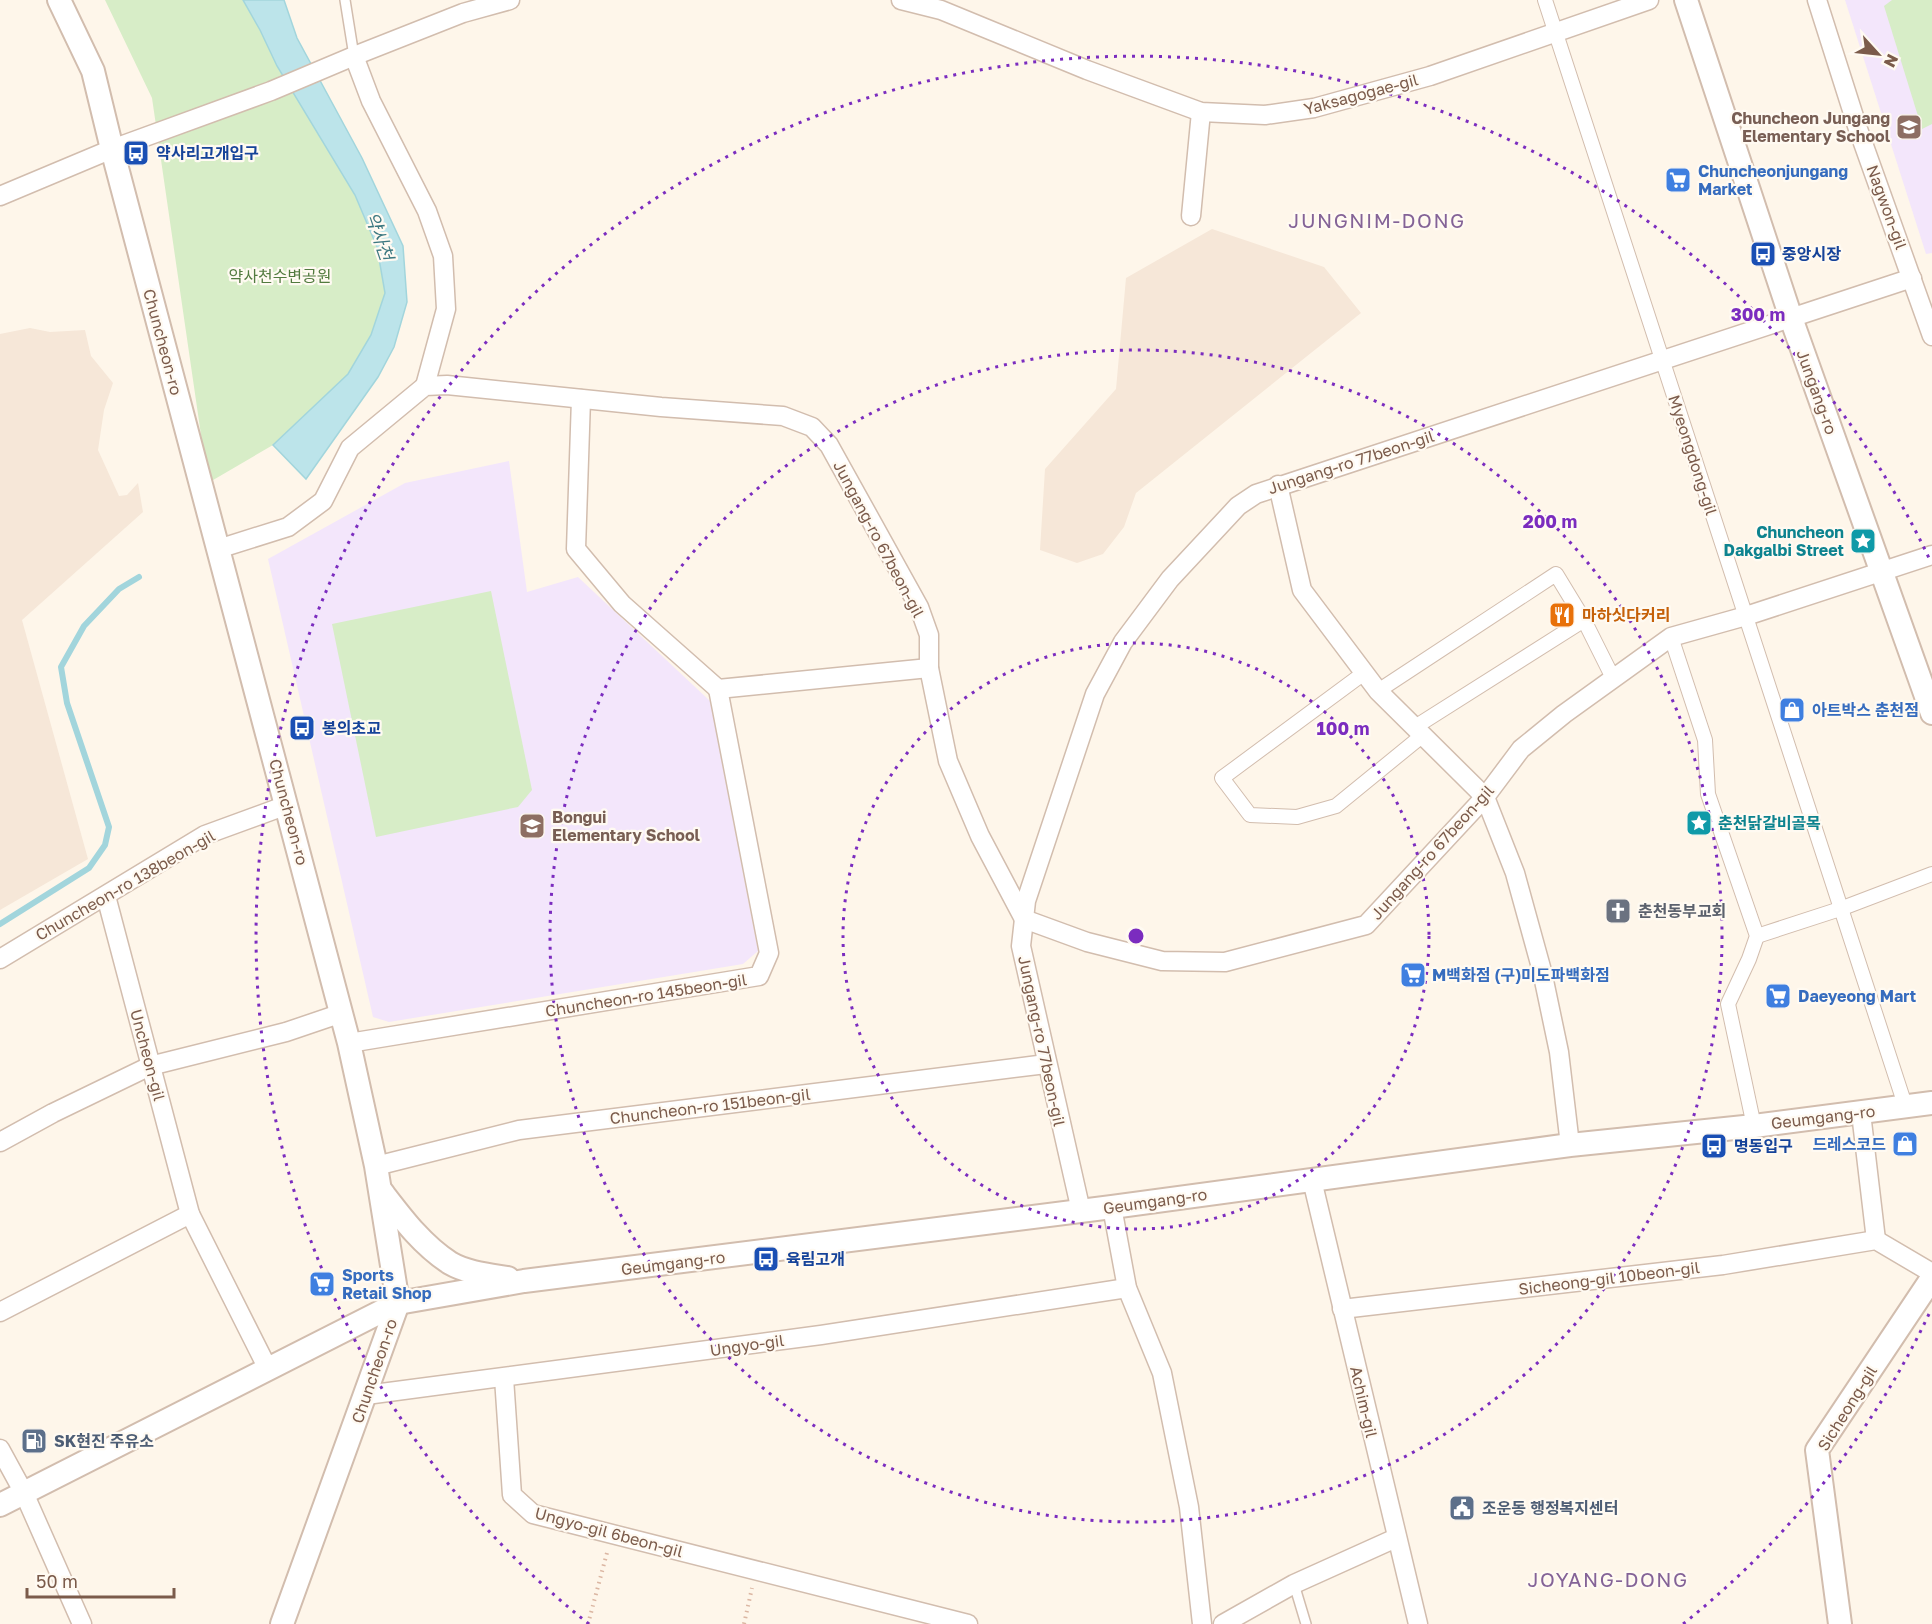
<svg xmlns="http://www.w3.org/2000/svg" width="1932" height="1624" font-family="'Golos Text','Noto Sans KR',sans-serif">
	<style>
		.residential { fill: #f6e7d8 }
		.education { fill: #f3e6fb }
		.green { fill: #d7edc7 }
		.water { fill: #bce4ea; stroke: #a2d5dc; stroke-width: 1.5 }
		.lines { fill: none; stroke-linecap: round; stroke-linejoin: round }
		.stream { stroke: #a2d5dc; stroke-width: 6 }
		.service-casing { stroke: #d2bdae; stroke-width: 12 }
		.pedestrian-casing { stroke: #d2bdae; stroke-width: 16 }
		.minor-casing { stroke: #d2bdae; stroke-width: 21 }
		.tertiary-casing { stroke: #d2bdae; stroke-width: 26 }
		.path { stroke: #dbb6a2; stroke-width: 4; stroke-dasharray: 1.5 4.5; stroke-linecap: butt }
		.service { stroke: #fff; stroke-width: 9 }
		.pedestrian { stroke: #fff; stroke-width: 14 }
		.minor { stroke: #fff; stroke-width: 18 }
		.tertiary { stroke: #fff; stroke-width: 22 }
		.ring { fill: none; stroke: #7b2cbf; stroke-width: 3; stroke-dasharray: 3 6 }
		.labels { text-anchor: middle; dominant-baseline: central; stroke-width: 4.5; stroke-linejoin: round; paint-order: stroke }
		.street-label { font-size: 16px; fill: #7b5b4b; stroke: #fffaf2 }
		.education-label { font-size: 16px; font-weight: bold; fill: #785e54; stroke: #fffaf2; text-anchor: end }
		.transit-label { font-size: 16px; font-weight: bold; fill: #164399; stroke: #fffaf2; text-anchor: start }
		.shop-label { font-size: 16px; font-weight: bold; fill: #366cbe; stroke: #fffaf2; text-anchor: start }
		.park-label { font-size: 16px; fill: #527b3f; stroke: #fffaf2 }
		.culture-label { font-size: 16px; font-weight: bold; fill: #0d838f; stroke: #fffaf2; text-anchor: end }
		.food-label { font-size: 16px; font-weight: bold; fill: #c56008; stroke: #fffaf2; text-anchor: start }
		.worship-label { font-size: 16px; font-weight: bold; fill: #5b616d; stroke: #fffaf2; text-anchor: start }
		.service-label { font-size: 16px; font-weight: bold; fill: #4e5e75; stroke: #fffaf2; text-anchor: start }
		.water-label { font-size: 18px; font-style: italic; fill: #3c7881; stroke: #fffaf2 }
		.quarter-label { font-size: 20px; letter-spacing: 1.5px; fill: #846397; stroke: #fffaf2 }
		.centre { fill: #7b2cbf; stroke: #fffaf2; stroke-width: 3 }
		.ring-label { font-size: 18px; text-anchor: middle; font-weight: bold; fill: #7b2cbf; stroke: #fffaf2; stroke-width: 4.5; stroke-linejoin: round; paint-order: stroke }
	</style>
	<rect width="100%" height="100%" fill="#fef6ea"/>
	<g class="residential">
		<polygon points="1212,229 1324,267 1361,313 1136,493 1124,527 1103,554 1077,563 1040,550 1045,469 1116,389 1126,278"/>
		<polygon points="30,328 50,332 85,330 91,356 113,383 104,410 98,450 119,496 127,495 138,483 143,512 22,620 88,859 0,910 0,334"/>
	</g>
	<g class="education">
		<polygon points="1845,0 1932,0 1932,253 1926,254"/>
		<polygon points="509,461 527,592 578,577 710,701 758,951 743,964 389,1022 373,1017 268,559 405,483"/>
	</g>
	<g class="green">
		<polygon points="105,0 243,0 355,195 377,247 385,293 371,335 348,374 273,445 208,483 152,98"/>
		<polygon points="1892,0 1932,0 1932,124 1922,129 1884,6"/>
		<polygon points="491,591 532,790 518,807 376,837 332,624"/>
	</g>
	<polygon class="water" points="243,0 284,0 297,38 362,158 403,246 407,302 394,347 378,377 306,479 273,445 348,374 371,335 385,293 377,247 355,195 277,66 260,30"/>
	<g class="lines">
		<polyline class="stream" points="0,924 89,868 105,845 109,827 67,703 61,667 84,626 119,589 139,577"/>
		<g class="service-casing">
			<g id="service">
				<polyline points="345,0 354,56"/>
				<polyline points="1294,1584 1306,1624"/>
			</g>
		</g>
		<g class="pedestrian-casing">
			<g id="pedestrian">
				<polyline points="1545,0 1906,1108"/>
				<polyline points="1671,637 1705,740 1708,794 1757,936 1749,959 1728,1004 1754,1126"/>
				<polyline points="1364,673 1222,778 1250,815 1297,817 1336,806 1423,735"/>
				<polyline points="1378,691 1556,574 1584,620 1613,678"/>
				<polyline points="1415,727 1584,620"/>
				<polyline points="1757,936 1840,909 1932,874"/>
			</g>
		</g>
		<g class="minor-casing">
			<g id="minor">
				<polyline points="901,0 941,10 1087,70 1201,112 1265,115 1314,108 1430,76 1649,0"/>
				<polyline points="1817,0 1858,129 1932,336"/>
				<polyline points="354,56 371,101 427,211 443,256 446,309 425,386"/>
				<polyline points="0,196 112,149 271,91 354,56 463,13 510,0"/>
				<polyline points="1191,216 1201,112"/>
				<polyline points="581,399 576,549 622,604 718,689 929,668"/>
				<polyline points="1278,485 1302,590 1378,691 1485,797 1515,873 1542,971 1559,1052 1570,1145"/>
				<polyline points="218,549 288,527 323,501 350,448 425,386 447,385 661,407 783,416 812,427 829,445 919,607 929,635 929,668 948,761 980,836 1024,919 1087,942 1162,961 1225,962 1366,925 1485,797 1521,749 1564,714 1671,637 1746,616 1932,555"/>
				<polyline points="106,896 190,1214 268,1369"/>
				<polyline points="0,959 205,835 287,805"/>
				<polyline points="349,1043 759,976 769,953 718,689"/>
				<polyline points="1861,1113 1876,1240"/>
				<polyline points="0,1142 53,1113 150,1066 286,1032 342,1013"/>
				<polyline points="376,1166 519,1130 1046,1064"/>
				<polyline points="1312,1180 1418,1624"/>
				<polyline points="1112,1207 1127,1288 1162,1373 1189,1507 1202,1624"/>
				<polyline points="1081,1211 1021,946 1026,901 1095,694 1123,642 1170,579 1238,506 1256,494 1912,278"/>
				<polyline points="1342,1309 1723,1265 1876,1240 1932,1273"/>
				<polyline points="0,1312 190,1214"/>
				<polyline points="504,1378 512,1495 533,1514 968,1624"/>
				<polyline points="366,1395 821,1335 1127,1288"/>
				<polyline points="0,1449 24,1493 82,1624"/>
				<polyline points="1223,1624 1294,1584 1396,1538"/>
			</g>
		</g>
		<g class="tertiary-casing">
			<g id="tertiary">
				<polyline points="59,0 93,71 112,149 349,1043 376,1166 398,1303 282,1624"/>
				<polyline points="1686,0 1791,318 1932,713"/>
				<path d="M382 1192C402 1218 422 1245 450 1263 467 1273 489 1275 508 1278"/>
				<polyline points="0,1505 398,1303 524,1281 1112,1207 1570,1145 1754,1126 1932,1103"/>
				<polyline points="1840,1624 1817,1450 1932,1278"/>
			</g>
		</g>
		<g class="path">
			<polyline points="588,1624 608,1549"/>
			<polyline points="744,1624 752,1588"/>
		</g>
		<use href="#service" class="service"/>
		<use href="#pedestrian" class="pedestrian"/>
		<use href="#minor" class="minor"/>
		<use href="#tertiary" class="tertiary"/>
	</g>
	<g class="ring">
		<circle cx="1136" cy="936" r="293"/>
		<circle cx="1136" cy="936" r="586"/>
		<path d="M1929 1314A879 879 0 0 1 1683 1624M589 1624A879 879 0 1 1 1929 558"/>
	</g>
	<defs>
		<g id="school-square" transform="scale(1.35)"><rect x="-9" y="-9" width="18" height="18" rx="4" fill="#8d6e63" stroke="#fffaf2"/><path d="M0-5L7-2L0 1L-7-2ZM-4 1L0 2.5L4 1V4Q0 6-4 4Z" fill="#fff"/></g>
		<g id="bus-square" transform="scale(1.35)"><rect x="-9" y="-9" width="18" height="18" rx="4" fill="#1a4fb4" stroke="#fffaf2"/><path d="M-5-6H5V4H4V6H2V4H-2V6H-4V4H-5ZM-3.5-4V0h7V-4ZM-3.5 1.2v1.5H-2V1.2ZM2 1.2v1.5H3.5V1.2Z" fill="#fff"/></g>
		<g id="supermarket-square" transform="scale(1.35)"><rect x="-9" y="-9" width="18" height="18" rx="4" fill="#3f7fe0" stroke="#fffaf2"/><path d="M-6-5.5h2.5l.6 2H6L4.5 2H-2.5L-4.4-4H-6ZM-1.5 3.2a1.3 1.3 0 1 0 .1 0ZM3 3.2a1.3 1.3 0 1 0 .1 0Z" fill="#fff"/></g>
		<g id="sight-square" transform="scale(1.35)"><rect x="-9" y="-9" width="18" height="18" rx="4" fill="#0f9aa8" stroke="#fffaf2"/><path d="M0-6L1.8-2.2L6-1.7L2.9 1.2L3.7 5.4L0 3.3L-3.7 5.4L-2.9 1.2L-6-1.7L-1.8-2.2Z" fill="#fff"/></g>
		<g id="restaurant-square" transform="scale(1.35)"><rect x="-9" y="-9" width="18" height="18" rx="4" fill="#e8710a" stroke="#fffaf2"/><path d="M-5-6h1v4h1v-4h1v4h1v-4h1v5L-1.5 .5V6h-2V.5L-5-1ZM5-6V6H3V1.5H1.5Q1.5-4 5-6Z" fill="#fff"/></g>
		<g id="shop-square" transform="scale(1.35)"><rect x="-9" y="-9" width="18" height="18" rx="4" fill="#3f7fe0" stroke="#fffaf2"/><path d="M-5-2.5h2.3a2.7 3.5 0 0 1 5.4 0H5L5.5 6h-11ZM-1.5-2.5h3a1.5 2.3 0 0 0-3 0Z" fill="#fff"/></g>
		<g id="church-square" transform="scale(1.35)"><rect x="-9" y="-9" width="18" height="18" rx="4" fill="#6b7280" stroke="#fffaf2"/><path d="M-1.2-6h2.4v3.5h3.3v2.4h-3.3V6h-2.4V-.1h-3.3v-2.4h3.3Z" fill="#fff"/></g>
		<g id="fuel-square" transform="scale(1.35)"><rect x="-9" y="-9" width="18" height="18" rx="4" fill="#5c6f8a" stroke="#fffaf2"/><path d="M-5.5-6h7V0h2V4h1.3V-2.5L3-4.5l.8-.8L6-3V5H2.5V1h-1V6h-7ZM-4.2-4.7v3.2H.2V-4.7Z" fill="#fff"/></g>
		<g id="civic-square" transform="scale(1.35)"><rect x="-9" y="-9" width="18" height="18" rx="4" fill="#5c6f8a" stroke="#fffaf2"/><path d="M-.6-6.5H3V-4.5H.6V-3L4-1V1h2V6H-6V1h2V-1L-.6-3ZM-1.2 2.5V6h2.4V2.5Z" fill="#fff"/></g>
	</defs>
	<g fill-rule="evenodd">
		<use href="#school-square" x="1909" y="127"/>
		<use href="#bus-square" x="136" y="153"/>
		<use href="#supermarket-square" x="1678" y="180"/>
		<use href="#bus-square" x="1763" y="254"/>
		<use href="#sight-square" x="1863" y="541"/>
		<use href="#restaurant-square" x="1562" y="615"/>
		<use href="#shop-square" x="1792" y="710"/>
		<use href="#bus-square" x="302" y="728"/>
		<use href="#sight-square" x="1699" y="823"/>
		<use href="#school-square" x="532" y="826"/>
		<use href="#church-square" x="1618" y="911"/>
		<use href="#supermarket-square" x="1413" y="975"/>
		<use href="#supermarket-square" x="1778" y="996"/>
		<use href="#shop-square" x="1905" y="1144"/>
		<use href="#bus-square" x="1714" y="1146"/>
		<use href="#bus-square" x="766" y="1259"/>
		<use href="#supermarket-square" x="322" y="1284"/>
		<use href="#fuel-square" x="34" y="1441"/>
		<use href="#civic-square" x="1462" y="1508"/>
	</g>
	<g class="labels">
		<g class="street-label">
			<text transform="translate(1361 94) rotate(-15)">Yaksagogae-gil</text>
			<text transform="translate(1887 207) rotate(70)">Nagwon-gil</text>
			<text transform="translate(163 342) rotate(75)">Chuncheon-ro</text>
			<text transform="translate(1817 392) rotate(70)">Jungang-ro</text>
			<text transform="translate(1693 455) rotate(72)">Myeongdong-gil</text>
			<text transform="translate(1351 462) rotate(-18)">Jungang-ro 77beon-gil</text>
			<text transform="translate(879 539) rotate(62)">Jungang-ro 67beon-gil</text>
			<text transform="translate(289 812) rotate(75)">Chuncheon-ro</text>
			<text transform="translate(1432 852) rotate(-48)">Jungang-ro 67beon-gil</text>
			<text transform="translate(125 885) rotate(-30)">Chuncheon-ro 138beon-gil</text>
			<text transform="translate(646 995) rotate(-9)">Chuncheon-ro 145beon-gil</text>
			<text transform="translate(1042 1041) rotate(78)">Jungang-ro 77beon-gil</text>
			<text transform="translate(148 1055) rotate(75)">Uncheon-gil</text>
			<text transform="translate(710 1106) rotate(-7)">Chuncheon-ro 151beon-gil</text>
			<text transform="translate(1823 1117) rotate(-7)">Geumgang-ro</text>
			<text transform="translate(1155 1201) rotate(-8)">Geumgang-ro</text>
			<text transform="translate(673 1263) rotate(-7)">Geumgang-ro</text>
			<text transform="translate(1609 1278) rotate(-7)">Sicheong-gil 10beon-gil</text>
			<text transform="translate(747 1345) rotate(-8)">Ungyo-gil</text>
			<text transform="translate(374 1371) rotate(-71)">Chuncheon-ro</text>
			<text transform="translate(1364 1402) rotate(77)">Achim-gil</text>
			<text transform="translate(1847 1408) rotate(-58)">Sicheong-gil</text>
			<text transform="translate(609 1532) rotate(15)">Ungyo-gil 6beon-gil</text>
		</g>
		<g class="education-label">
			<text x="1890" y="118">Chuncheon Jungang<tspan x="1890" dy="18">Elementary School</tspan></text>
			<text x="552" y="817" text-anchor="start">Bongui<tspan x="552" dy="18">Elementary School</tspan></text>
		</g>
		<g class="transit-label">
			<text x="156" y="153">약사리고개입구</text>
			<text x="1782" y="254">중앙시장</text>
			<text x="322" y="728">봉의초교</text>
			<text x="1734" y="1146">명동입구</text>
			<text x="786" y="1259">육림고개</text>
		</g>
		<g class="shop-label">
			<text x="1698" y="171">Chuncheonjungang<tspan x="1698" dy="18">Market</tspan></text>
			<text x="1812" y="710">아트박스 춘천점</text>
			<text x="1432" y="975">M백화점 (구)미도파백화점</text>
			<text x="1798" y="996">Daeyeong Mart</text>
			<text x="1886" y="1144" text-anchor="end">드레스코드</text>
			<text x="342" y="1275">Sports<tspan x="342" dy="18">Retail Shop</tspan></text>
		</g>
		<g class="park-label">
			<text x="280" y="276">약사천수변공원</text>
		</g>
		<g class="culture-label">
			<text x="1844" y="532">Chuncheon<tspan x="1844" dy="18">Dakgalbi Street</tspan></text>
			<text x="1718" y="823" text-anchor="start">춘천닭갈비골목</text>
		</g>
		<g class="food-label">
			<text x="1582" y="615">마하싯다커리</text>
		</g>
		<g class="worship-label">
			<text x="1638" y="911">춘천동부교회</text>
		</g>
		<g class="service-label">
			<text x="54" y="1441">SK현진 주유소</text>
			<text x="1482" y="1508">조운동 행정복지센터</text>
		</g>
		<g class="water-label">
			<text transform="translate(380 236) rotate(71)">약사천</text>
		</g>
		<g class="quarter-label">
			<text x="1377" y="220">JUNGNIM-DONG</text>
			<text x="1608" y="1579">JOYANG-DONG</text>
		</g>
	</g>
	<circle cx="1136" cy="936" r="9" class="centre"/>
	<g class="ring-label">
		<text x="1758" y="321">300 m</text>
		<text x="1550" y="528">200 m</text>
		<text x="1343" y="735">100 m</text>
	</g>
	<g transform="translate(1878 54) rotate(117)" stroke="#fffaf2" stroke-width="4.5" paint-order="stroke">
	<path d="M0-4.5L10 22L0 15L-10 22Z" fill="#7b5b4b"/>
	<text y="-9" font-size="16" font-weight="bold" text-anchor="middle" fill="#7b5b4b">N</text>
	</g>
	<path d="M27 1588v9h147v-9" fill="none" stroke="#7b5b4b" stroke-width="3"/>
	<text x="36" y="1588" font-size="18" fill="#7b5b4b" stroke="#fffaf2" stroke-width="4.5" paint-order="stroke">50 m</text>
</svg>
